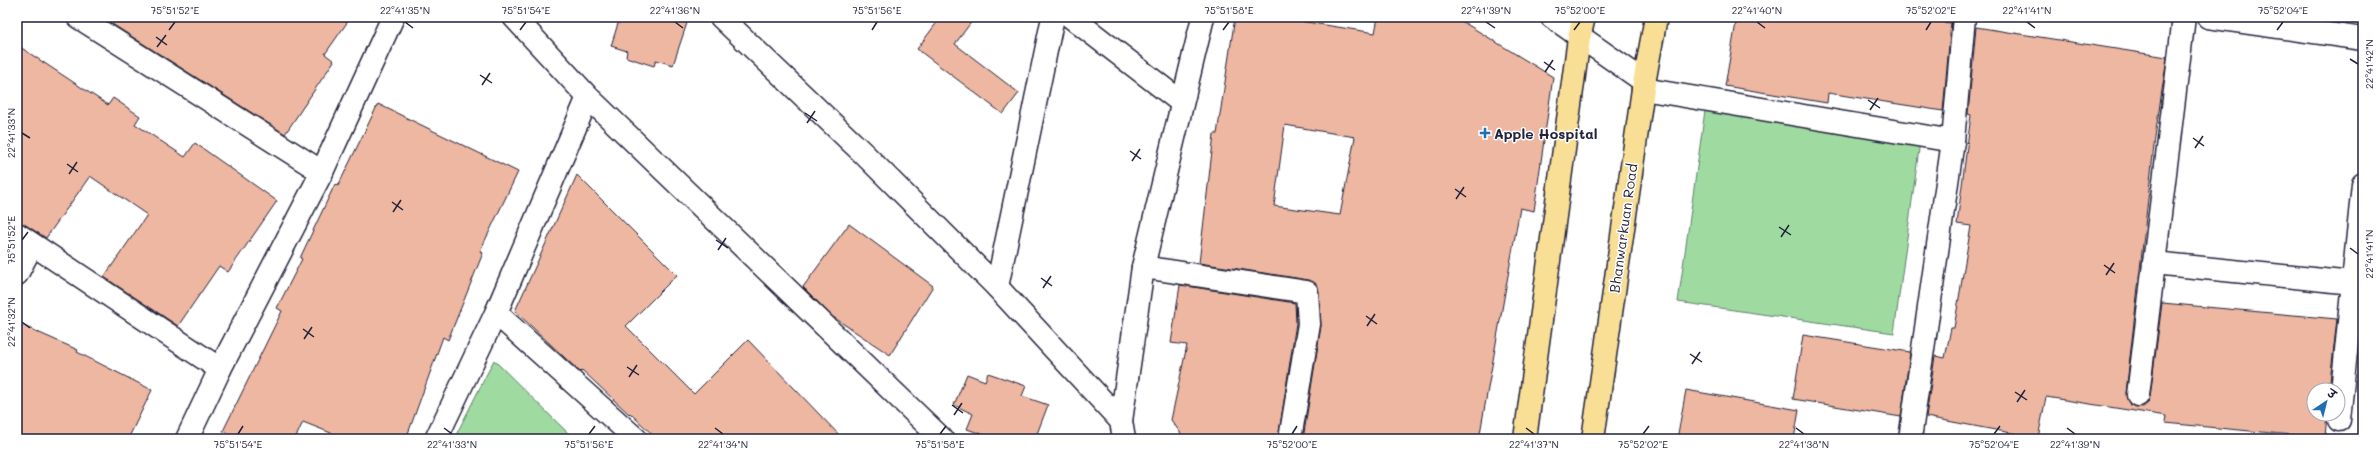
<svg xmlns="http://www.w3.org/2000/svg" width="2380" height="456" font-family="Mali,'Playpen Sans Deva',sans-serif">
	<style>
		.green { fill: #9fdba1; stroke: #607e6e }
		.building { fill: #edb7a1; stroke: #22223b; fill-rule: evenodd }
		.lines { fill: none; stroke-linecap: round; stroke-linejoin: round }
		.minor-casing { stroke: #22223b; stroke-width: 25 }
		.major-casing { stroke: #22223b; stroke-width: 25 }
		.minor { stroke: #fff; stroke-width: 22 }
		.major { stroke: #f9df96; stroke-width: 22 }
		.ticks { fill: none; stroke: #22223b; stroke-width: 1.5 }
		.poi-dot { fill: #1f6fb2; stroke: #fff; stroke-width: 1.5 }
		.labels { text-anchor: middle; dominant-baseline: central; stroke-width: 3; stroke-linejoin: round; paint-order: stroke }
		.poi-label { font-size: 14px; font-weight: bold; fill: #22223b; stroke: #fff; text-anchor: start }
		.street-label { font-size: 14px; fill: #22223b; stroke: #fff }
		.neatline { fill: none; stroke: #22223b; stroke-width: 1.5 }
		.ticks-label { font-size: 10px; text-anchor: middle; fill: #22223b }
	</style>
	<rect width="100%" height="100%" fill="#fff"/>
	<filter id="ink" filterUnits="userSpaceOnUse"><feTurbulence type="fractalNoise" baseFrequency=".025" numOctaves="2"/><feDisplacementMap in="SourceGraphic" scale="8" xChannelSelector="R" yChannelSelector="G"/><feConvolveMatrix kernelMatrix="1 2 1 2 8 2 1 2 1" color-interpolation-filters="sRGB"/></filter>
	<g filter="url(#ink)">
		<g class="green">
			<polygon points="1707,96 1922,127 1894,333 1678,302"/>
			<polygon points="494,360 574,439 454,439"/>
		</g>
		<g class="building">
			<polygon points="101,17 351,17 325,54 334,61 285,134"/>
			<polygon points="620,17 689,17 673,65 656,60 654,66 626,57 627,51 611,46"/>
			<polygon points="941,17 975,17 955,44 1019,93 1003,114 917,49"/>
			<path d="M1235 17H1275L1375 33 1378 17H1455L1553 77 1534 211 1520 208 1479 439H1303L1321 326 1318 286 1309 280 1199 263 1214 134H1217ZM1285 125 1355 137 1340 215 1274 206Z"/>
			<polygon points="1737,17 1943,17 1942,22 1951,23 1943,111 1828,93 1827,103 1725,86"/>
			<polygon points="1976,27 2167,57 2155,137 2126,393 2130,405 2143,407 2148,403 2150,397 2162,303 2337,319 2329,390 2314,390 2314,414 2327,414 2325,438 2165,423 2166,416 2046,397 2038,438 1926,417 1935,356 1945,358 1951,328 1954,328 1971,226 1957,224 1971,115 1968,114"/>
			<polygon points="17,45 108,105 113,98 140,116 135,124 185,157 195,143 277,201 228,272 219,266 178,326 104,277 147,215 90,176 46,238 24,224 17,222"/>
			<polygon points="378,104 518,172 480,251 483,253 448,340 443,337 406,439 346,439 303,422 295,439 239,439 223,431 282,311 277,308 302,259 300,258 335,184 338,186"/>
			<polygon points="577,175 677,275 626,326 694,394 748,340 843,439 657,439 630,413 629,414 582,370 580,372 515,311"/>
			<polygon points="849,224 933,286 890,355 833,317 803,287"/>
			<polygon points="1180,285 1295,303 1296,323 1278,439 1185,439 1171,420 1187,345 1171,343"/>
			<polygon points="17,323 78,350 77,352 152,390 128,439 17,439"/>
			<polygon points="1803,335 1910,352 1901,417 1793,399"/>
			<polygon points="988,373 1026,386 1022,396 1048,405 1035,439 996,439 967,429 973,414 954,405 967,374 985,381"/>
			<polygon points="1686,390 1799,410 1794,439 1677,439"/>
		</g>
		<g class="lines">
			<g class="minor-casing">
				<g id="minor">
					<polyline points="78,17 322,172"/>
					<polyline points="514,17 588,97 942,439"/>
					<polyline points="721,17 863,153 997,287 1121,421 1124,439"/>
					<polyline points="1071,17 1181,102"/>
					<polyline points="1552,17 1645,82"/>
					<polyline points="2208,17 2363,39"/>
					<polyline points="1643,89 1953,141"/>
					<polyline points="17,234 220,369"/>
					<polyline points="2154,263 2353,283"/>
					<polyline points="1143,267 1307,292 1309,324 1290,439"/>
					<polyline points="17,274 32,245"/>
					<polyline points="997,287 1053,17"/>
					<polyline points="496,313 636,439"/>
					<polyline points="2138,395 2184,17"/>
					<polyline points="2339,420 2363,184"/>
					<polyline points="1121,421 1143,267 1203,17"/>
					<polyline points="187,439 220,369 322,172 393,17"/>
					<polyline points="436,439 496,313 588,97"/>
					<polyline points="1910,439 1953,141 1964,17"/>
				</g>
			</g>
			<g class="major-casing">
				<g id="major">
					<polyline points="1525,439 1579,38 1584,17"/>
					<polyline points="1593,439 1643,89 1656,17"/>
				</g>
			</g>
			<use href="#minor" class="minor"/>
			<use href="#major" class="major"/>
		</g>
	</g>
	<path class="ticks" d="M405 22 413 28M675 22 683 28M1486 22 1495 28M1757 22 1765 28M2027 22 2035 28M169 30 175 22M520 30 526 22M872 30 877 22M1223 30 1229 22M1574 30 1580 22M1926 30 1931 22M2277 30 2283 22M156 37 167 45M157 47 166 35M2350 59 2358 64M1544 62 1555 70M1545 72 1553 60M480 75 492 83M482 85 490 73M1868 100 1880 108M1870 110 1878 98M805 113 817 121M807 123 815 111M22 133 30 138M2193 138 2204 146M2195 148 2203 136M1130 151 1141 159M1132 161 1140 149M67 164 78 172M69 174 77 162M1455 189 1466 197M1456 199 1464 187M392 202 403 210M393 212 401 200M1779 227 1791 235M1781 237 1789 225M22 240 28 232M716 240 728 248M2350 248 2358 254M718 250 726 238M2104 265 2115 273M2106 275 2114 263M1041 278 1052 286M1043 288 1051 276M1366 316 1377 324M22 322 30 328M1367 326 1375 314M303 329 314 337M304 339 312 327M1690 354 1702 362M1692 364 1700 352M627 367 639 375M629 377 637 365M2015 392 2027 400M2017 402 2025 390M952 405 963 413M954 415 962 403M444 428 452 434M715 428 723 434M1526 428 1534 434M1796 428 1804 434M2067 428 2075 434M238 434 243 426M589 434 595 426M940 434 946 426M1292 434 1297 426M1643 434 1649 426M1994 434 2000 426"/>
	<path class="poi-dot" d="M1483 127h4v4h4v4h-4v4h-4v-4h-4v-4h4z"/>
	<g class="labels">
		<g class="poi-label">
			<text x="1494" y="133">Apple Hospital</text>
		</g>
		<g class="street-label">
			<text transform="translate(1623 228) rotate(-82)">Bhanwarkuan Road</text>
		</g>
	</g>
	<rect width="2380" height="456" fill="none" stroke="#fff" stroke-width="44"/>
	<g transform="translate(2326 402) rotate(35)"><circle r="19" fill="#ffffff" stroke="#a7a7b1"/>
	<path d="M0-3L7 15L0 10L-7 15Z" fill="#1f6fb2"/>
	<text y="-6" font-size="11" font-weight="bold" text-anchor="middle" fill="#22223b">उ</text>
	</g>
	<rect x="22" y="22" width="2336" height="412" class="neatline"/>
	<g class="ticks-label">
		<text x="175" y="14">75°51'52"E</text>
		<text x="405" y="14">22°41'35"N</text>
		<text x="526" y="14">75°51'54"E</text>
		<text x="675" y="14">22°41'36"N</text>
		<text x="877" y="14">75°51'56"E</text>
		<text x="1229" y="14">75°51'58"E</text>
		<text x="1486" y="14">22°41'39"N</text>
		<text x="1580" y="14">75°52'00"E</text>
		<text x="1757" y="14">22°41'40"N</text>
		<text x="1931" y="14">75°52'02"E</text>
		<text x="2027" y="14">22°41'41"N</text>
		<text x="2283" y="14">75°52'04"E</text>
		<text transform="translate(2369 64) rotate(-90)" y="4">22°41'42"N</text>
		<text transform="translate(11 133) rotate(-90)" y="4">22°41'33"N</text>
		<text transform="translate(11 240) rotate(-90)" y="4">75°51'52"E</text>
		<text transform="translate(2369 254) rotate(-90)" y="4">22°41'41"N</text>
		<text transform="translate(11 322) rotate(-90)" y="4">22°41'32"N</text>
		<text x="238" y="448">75°51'54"E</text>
		<text x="452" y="448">22°41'33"N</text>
		<text x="589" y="448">75°51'56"E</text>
		<text x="723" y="448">22°41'34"N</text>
		<text x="940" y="448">75°51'58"E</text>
		<text x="1292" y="448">75°52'00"E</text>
		<text x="1534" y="448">22°41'37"N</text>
		<text x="1643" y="448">75°52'02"E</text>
		<text x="1804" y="448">22°41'38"N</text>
		<text x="1994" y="448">75°52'04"E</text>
		<text x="2075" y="448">22°41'39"N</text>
	</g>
</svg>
